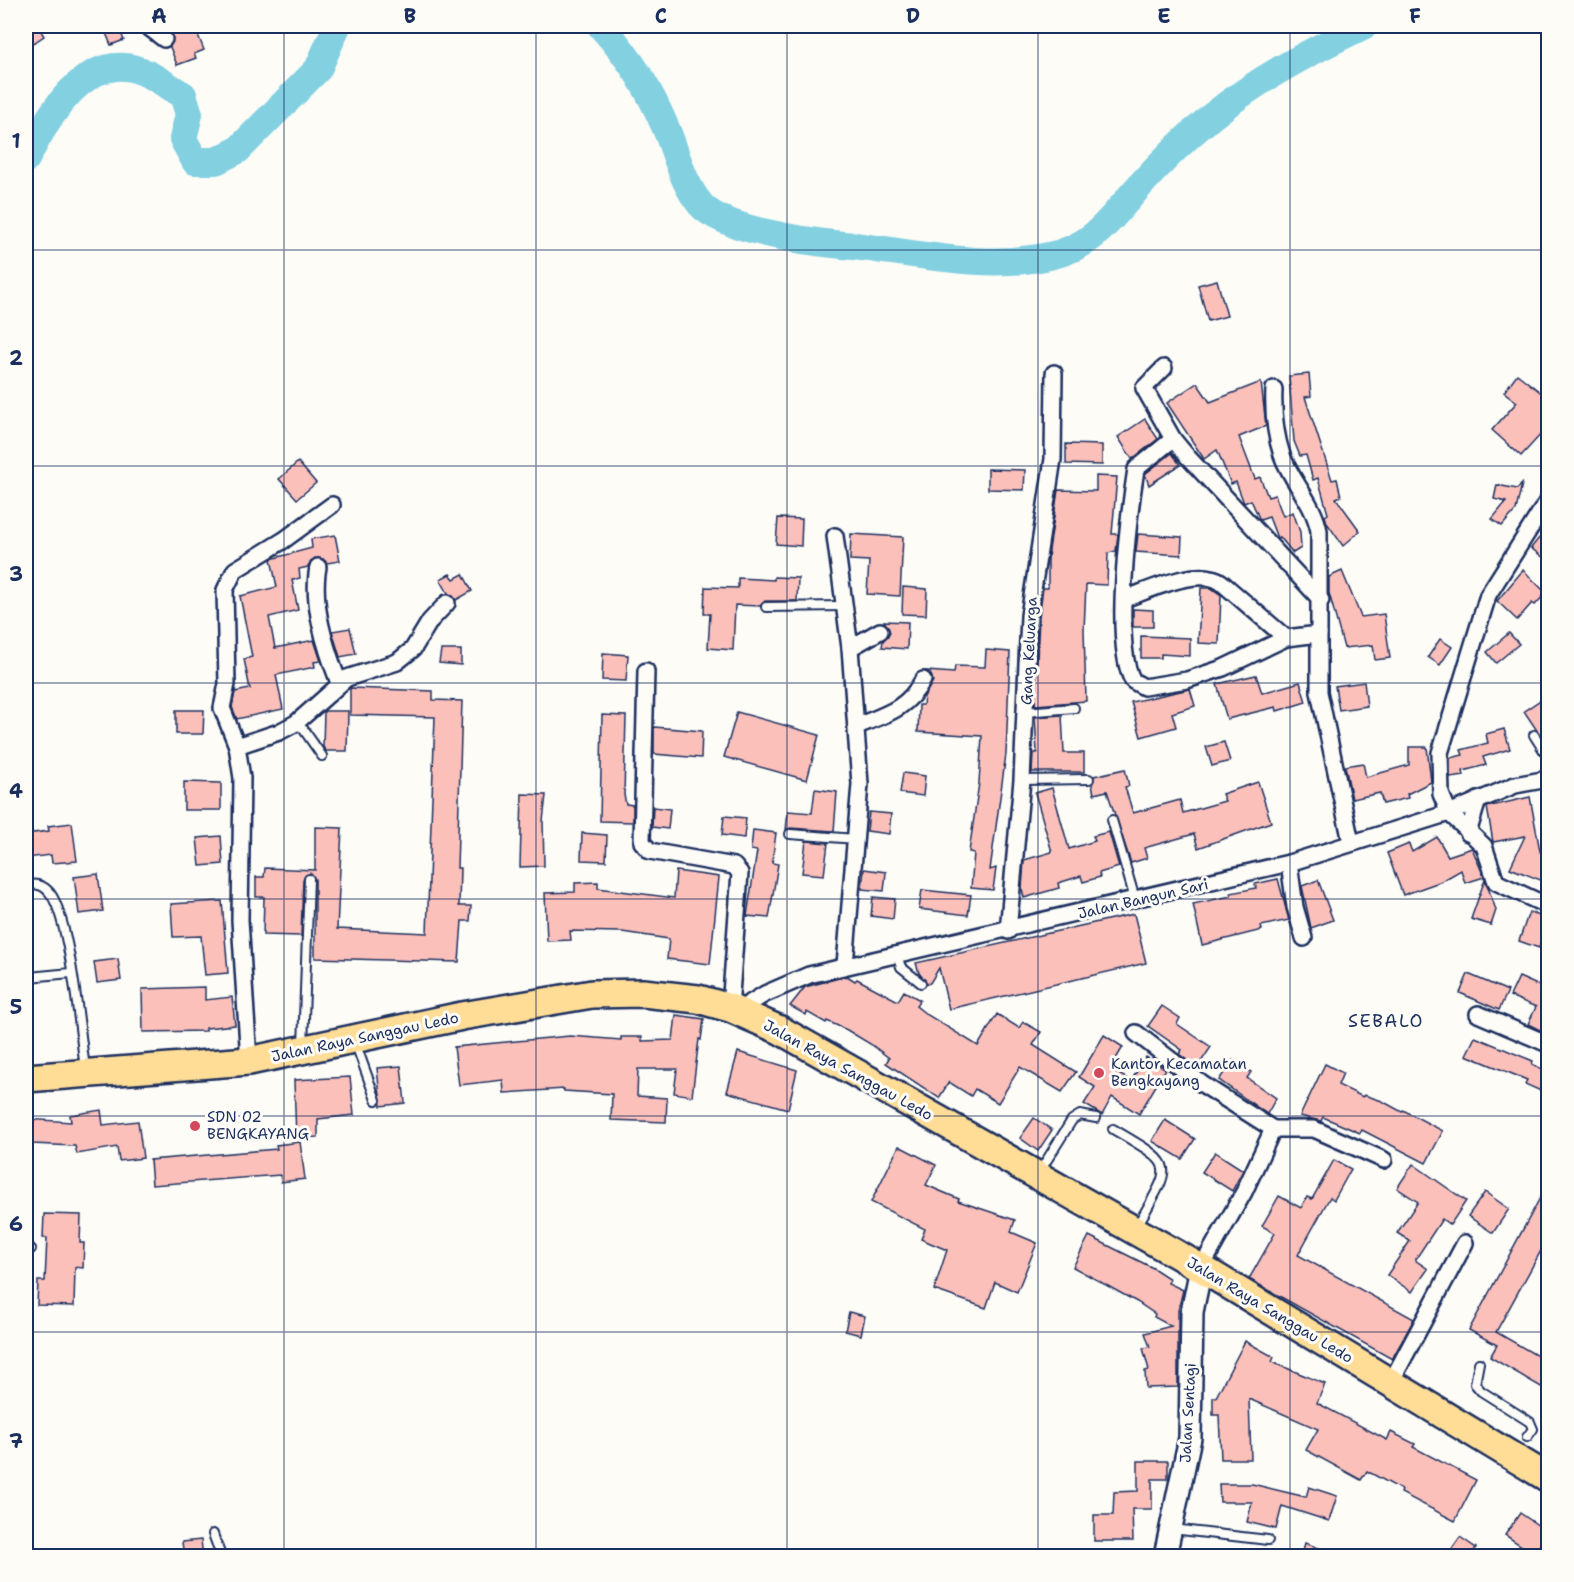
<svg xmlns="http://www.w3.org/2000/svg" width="1574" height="1582" font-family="'Shantell Sans',sans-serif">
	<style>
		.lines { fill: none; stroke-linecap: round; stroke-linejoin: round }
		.river { stroke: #83d0e1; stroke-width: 28 }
		.building { fill: #fcc0bb; stroke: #1b2f5e; stroke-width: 1.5 }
		.lane-casing { stroke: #1b2f5e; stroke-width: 12 }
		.street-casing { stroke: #1b2f5e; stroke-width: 20 }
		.secondary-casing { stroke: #1b2f5e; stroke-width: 26 }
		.highway-casing { stroke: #1b2f5e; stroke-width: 32 }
		.lane { stroke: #fdfcf7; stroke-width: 8 }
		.street { stroke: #fdfcf7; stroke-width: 15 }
		.secondary { stroke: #fdfcf7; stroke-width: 21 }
		.highway { stroke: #ffdd96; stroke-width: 27 }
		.grid { fill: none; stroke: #1b2f5e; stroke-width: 1.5; stroke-opacity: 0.55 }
		.poi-dot { fill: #d1495b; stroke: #fdfcf7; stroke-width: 2 }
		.labels { text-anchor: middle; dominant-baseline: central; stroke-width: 6; stroke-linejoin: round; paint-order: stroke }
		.street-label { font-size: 15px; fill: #1b2f5e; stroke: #fdfcf7 }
		.poi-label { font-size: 15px; fill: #1b2f5e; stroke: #fdfcf7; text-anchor: start }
		.quarter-label { font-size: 18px; letter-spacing: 1.5px; fill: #1b2f5e; stroke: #fdfcf7 }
		.neatline { fill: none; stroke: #1b2f5e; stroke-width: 2 }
		.grid-label { font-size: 20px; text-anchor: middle; font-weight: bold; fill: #1b2f5e }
	</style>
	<rect width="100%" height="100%" fill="#fdfcf7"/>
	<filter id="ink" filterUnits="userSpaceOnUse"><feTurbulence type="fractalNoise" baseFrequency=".0167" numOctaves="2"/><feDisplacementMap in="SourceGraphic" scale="12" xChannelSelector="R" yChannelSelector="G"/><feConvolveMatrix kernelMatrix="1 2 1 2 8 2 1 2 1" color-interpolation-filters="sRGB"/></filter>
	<g filter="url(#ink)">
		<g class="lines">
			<g class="river">
				<path d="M601 26C631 59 649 88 667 131 677 155 683 184 701 205 723 230 809 242 843 245 910 251 981 271 1049 256 1092 247 1108 222 1135 191 1158 165 1184 139 1211 117 1256 80 1311 51 1363 26"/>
				<path d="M26 159C44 124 77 63 125 67 144 68 167 86 183 95L189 114 183 139 195 161H216L238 150 318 69 337 26"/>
			</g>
		</g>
		<g class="building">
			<polygon points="38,26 44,36 32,44 26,33"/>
			<polygon points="103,26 118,26 124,40 111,45"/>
			<polygon points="162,26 183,26 186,34 196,30 204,50 194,54 196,58 177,65 170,47 173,36"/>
			<polygon points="1217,280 1227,316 1208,321 1198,285"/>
			<polygon points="1309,374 1311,396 1305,397 1332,480 1337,479 1341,496 1336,498 1360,531 1343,546 1327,523 1325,516 1328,514 1318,478 1313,480 1306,455 1300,456 1294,441 1289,376"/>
			<polygon points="1517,374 1548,398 1548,437 1543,432 1521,456 1492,430 1517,402 1504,392"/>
			<polygon points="1261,382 1266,426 1239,437 1255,479 1260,477 1268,497 1275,495 1283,516 1293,512 1300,532 1301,548 1293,553 1280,537 1277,538 1269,517 1260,520 1251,500 1244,503 1236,482 1231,484 1217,450 1204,459 1167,403 1197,383 1210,402"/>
			<polygon points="1145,419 1158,439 1132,459 1118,437"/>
			<polygon points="1066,444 1102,445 1102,465 1066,464"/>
			<polygon points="1172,453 1180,465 1149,485 1145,474"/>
			<polygon points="298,462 316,483 297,499 279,479"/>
			<polygon points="988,469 1025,470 1024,490 988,489"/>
			<polygon points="1096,476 1117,477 1112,534 1118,534 1116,551 1108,553 1107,585 1086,584 1084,630 1086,701 1035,705 1039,617 1043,588 1048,588 1048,557 1058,490 1096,491"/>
			<polygon points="1522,484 1516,510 1502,526 1492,519 1506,502 1494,499 1497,485 1517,489"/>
			<polygon points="778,518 802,519 801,546 776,544"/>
			<polygon points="851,534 903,537 900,596 867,594 869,561 850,560"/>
			<polygon points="1138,534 1182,537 1181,555 1136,552"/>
			<polygon points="335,535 340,561 327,563 323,559 315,558 308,567 299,569 300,578 292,580 298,610 269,617 275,648 314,640 321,661 314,662 315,667 276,675 283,709 237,719 232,707 235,692 250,689 244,659 252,657 240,596 277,587 271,559 312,548 311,539"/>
			<polygon points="1539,538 1548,545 1548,561 1531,548"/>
			<polygon points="1523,570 1546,593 1535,605 1532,603 1517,620 1497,601"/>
			<polygon points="1342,571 1361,617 1384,614 1390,658 1375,660 1373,645 1344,648 1329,593 1329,577"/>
			<polygon points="450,574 454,579 463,574 472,591 456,600 448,593 440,579"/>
			<polygon points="774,577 798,578 797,601 765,601 760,606 735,605 733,650 708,648 710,614 704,614 705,587 738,588 738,578 774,580"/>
			<polygon points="903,587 927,589 926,615 902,614"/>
			<polygon points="1201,588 1211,588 1221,595 1219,644 1198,643"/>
			<polygon points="1133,609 1153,610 1153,627 1133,627"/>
			<polygon points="884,621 908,622 907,649 882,647 883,641 890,632"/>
			<polygon points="350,628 356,654 340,657 332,631"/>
			<polygon points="1509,633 1519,644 1496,663 1487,652"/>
			<polygon points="1141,636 1190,638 1190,656 1161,654 1161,658 1141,658"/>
			<polygon points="1440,639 1452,647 1440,665 1428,657"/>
			<polygon points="441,650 461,650 461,665 439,663"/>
			<polygon points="986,650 1010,652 1006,754 990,870 996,868 993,890 971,888 974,853 969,852 979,783 982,736 918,732 919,705 923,705 924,697 933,681 931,675 926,671 954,673 955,666 985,667"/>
			<polygon points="603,653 628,655 626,681 602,680"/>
			<polygon points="1256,675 1262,693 1300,682 1306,702 1277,711 1276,707 1227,719 1217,684"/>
			<polygon points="1364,682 1367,706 1339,710 1335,686"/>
			<polygon points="350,688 433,691 433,700 462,701 457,868 460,868 459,906 471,906 470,921 462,921 459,962 315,958 315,879 310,873 303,879 301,936 263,935 264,897 256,897 256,877 264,877 265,868 315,870 315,827 342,828 337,929 427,933 435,717 350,715"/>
			<polygon points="1190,689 1195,706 1172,713 1176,727 1141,737 1131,702"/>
			<polygon points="1548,695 1548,747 1524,711"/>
			<polygon points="176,710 204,710 203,734 176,734"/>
			<polygon points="324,711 348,711 347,751 326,751 323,747"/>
			<polygon points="737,712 819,735 807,780 724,757"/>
			<polygon points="602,715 626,716 624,795 626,804 633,805 633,822 600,821"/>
			<polygon points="1062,715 1064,753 1084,753 1084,772 1032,772 1033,753 1037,753 1035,717"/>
			<polygon points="654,727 702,731 701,758 654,754"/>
			<polygon points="1504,729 1510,749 1483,757 1486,765 1463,771 1464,776 1450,778 1450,758 1463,755 1461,750 1488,743 1486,734"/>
			<polygon points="1224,742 1230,761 1212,766 1206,747"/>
			<polygon points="1409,747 1427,747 1431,782 1407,794 1408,798 1383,804 1380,793 1352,799 1345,766 1363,763 1366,777 1409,765"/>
			<polygon points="1125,769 1129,786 1125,787 1133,813 1180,800 1183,813 1225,801 1222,794 1258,782 1271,822 1198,848 1194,834 1144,848 1147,858 1131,863 1107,791 1094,794 1092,784 1094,776"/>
			<polygon points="903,773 925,776 923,796 900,793"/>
			<polygon points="184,782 221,783 221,810 184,810"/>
			<polygon points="1052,788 1069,849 1095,841 1093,836 1109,832 1119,867 1099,873 1100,877 1083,882 1081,876 1058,883 1059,888 1024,898 1022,889 1024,860 1052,852 1035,793"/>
			<polygon points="815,789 837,792 834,831 790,828 786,830 788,811 812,813"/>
			<polygon points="522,794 546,795 543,821 544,866 520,867"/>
			<polygon points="1530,797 1540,851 1548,833 1548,883 1510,868 1525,836 1493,842 1487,807"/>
			<polygon points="653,807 670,809 668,829 652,827"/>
			<polygon points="869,812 891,814 889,834 867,831"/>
			<polygon points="724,816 746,818 744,838 722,835"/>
			<polygon points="72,823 77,861 52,863 51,855 26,858 26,834 49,831 48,826"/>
			<polygon points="753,830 776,833 772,863 778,864 769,918 747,916 757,851 751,850"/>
			<polygon points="582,833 607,835 606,861 581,860"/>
			<polygon points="221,836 223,864 200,866 197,838"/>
			<polygon points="1437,837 1448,856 1472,848 1484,877 1465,883 1461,870 1442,881 1403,895 1387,853 1409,844 1412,852"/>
			<polygon points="806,841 828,843 824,875 802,873"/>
			<polygon points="864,869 886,872 884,891 862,889"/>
			<polygon points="676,871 719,877 710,964 667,959 669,939 622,932 570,931 571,940 547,941 545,893 575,892 575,883 598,882 598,888 674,898"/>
			<polygon points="98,874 103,911 79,914 74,877"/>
			<polygon points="1278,879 1289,920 1261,926 1262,930 1202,945 1193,904 1231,896 1231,893 1256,888 1255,884"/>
			<polygon points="1485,879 1496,910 1491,925 1471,919"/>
			<polygon points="1318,880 1333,920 1311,928 1302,886"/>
			<polygon points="922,890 971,895 968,915 919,909"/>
			<polygon points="873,897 895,899 893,919 871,916"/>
			<polygon points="222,901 228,973 205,975 201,936 173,937 171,904"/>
			<polygon points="1529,912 1548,919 1539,948 1519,941"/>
			<polygon points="1134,914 1146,963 949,1009 939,968 930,983 927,984 919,973 916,963"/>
			<polygon points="118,959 121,980 97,983 94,962"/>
			<polygon points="1468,974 1508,991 1499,1010 1460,993"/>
			<polygon points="847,976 855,981 857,979 898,1001 904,991 920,1000 916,1006 926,1014 978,1046 997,1014 1019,1028 1023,1022 1041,1032 1033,1045 1076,1072 1062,1092 1020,1067 998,1103 975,1089 971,1096 949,1082 939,1098 886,1063 889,1058 872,1045 847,1030 827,1021 826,1023 807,1012 806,1015 790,1006 805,987"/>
			<polygon points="1519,977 1544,988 1548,978 1548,1034 1528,1024 1536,1007 1510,996"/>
			<polygon points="205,987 205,1000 232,997 235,1025 206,1028 206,1031 143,1032 142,989"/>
			<polygon points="1162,1006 1180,1018 1177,1024 1211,1047 1197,1068 1179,1054 1182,1050 1148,1026"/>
			<polygon points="676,1015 704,1019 701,1040 699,1039 692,1096 674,1093 677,1069 638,1069 637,1096 667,1098 666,1122 611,1120 612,1094 564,1091 564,1089 504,1093 503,1080 459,1085 454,1047 570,1036 621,1040 621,1037 642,1037 642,1041 673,1040"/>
			<polygon points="1104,1035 1123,1047 1110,1069 1131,1081 1146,1057 1166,1069 1139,1114 1112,1097 1102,1115 1084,1104 1095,1087 1079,1077"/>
			<polygon points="1475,1037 1533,1061 1532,1064 1548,1072 1548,1079 1543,1092 1525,1084 1527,1080 1466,1055"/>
			<polygon points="738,1052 797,1070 788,1109 727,1092"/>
			<polygon points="1233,1060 1251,1072 1247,1078 1276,1098 1267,1114 1219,1080"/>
			<polygon points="1325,1064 1343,1073 1338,1085 1363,1097 1364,1095 1382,1101 1402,1112 1403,1110 1443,1131 1426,1163 1362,1130 1360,1133 1323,1117 1321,1121 1300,1116"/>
			<polygon points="401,1066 405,1103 381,1106 377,1068"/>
			<polygon points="350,1077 354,1115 318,1119 318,1137 296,1138 294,1080"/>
			<polygon points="101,1110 103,1125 138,1121 143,1158 119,1161 117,1147 77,1154 75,1146 32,1144 26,1119 71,1122 70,1115"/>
			<polygon points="1034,1118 1052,1130 1038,1151 1020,1138"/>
			<polygon points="1165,1120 1195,1139 1182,1159 1152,1141"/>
			<polygon points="300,1142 305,1179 281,1182 280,1175 152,1185 150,1160 277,1149 276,1145"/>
			<polygon points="899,1146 936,1165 926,1185 959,1199 958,1201 1015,1220 1011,1232 1037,1243 1017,1292 995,1282 986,1308 934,1290 947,1250 921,1239 925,1229 871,1202"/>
			<polygon points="1215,1152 1243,1170 1232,1191 1202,1172"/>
			<polygon points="1334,1160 1351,1169 1334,1200 1330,1197 1298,1255 1414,1319 1392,1359 1249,1279 1275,1233 1262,1226 1279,1196 1301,1208 1307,1197 1312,1199"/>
			<polygon points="1413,1164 1466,1201 1450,1225 1442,1219 1415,1260 1428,1269 1412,1292 1387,1275 1410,1241 1397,1233 1418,1202 1397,1188"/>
			<polygon points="1548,1183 1548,1238 1496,1332 1548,1362 1548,1391 1490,1357 1497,1345 1469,1330"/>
			<polygon points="1485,1192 1509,1209 1493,1233 1468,1216"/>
			<polygon points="44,1214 81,1215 80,1243 84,1243 83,1268 75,1267 74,1306 37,1305 38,1281 45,1281 47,1238 43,1238"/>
			<polygon points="1089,1236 1153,1268 1170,1279 1168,1283 1183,1290 1178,1311 1178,1387 1146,1388 1145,1371 1149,1370 1143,1348 1150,1347 1145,1333 1171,1326 1154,1317 1155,1314 1137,1302 1073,1267"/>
			<polygon points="849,1312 865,1316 861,1335 845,1331"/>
			<polygon points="1245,1341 1274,1357 1272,1362 1325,1384 1317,1403 1387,1440 1391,1432 1415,1444 1413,1447 1476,1480 1455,1521 1401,1493 1402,1490 1367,1471 1361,1480 1306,1450 1318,1429 1249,1399 1251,1459 1221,1459 1219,1415 1213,1415 1213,1397 1216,1397"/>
			<polygon points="1138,1461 1168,1461 1168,1479 1152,1479 1152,1509 1132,1509 1133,1541 1094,1541 1094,1515 1113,1515 1114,1492 1138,1491"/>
			<polygon points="1219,1484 1252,1484 1306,1497 1309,1487 1337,1496 1329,1521 1282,1506 1276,1529 1247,1522 1252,1502 1220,1502"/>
			<polygon points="1520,1513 1548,1532 1534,1554 1505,1535"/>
			<polygon points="1460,1537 1476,1548 1470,1557 1446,1557"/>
			<polygon points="201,1540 203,1557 184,1557 182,1542"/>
			<polygon points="1305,1543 1338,1555 1338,1557 1301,1557"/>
		</g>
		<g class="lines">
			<g class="lane-casing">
				<g id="lane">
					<polyline points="766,607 844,606"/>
					<polyline points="1025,712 1074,708"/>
					<polyline points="296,723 304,730 322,756"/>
					<polyline points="1534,735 1548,757"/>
					<polyline points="1022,780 1089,779"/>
					<polyline points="1112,820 1135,899"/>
					<polyline points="790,834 856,839"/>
					<path d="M26 885C36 884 43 884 50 893 70 919 80 1032 85 1069"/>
					<polyline points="896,953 901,967 921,983"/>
					<polyline points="29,977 71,973"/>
					<polyline points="355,1042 376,1100"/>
					<polyline points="303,1046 309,879"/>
					<path d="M1113 1129C1180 1168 1172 1163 1136 1228"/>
					<polyline points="1040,1171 1072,1120 1080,1115 1096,1118"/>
					<polyline points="26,1244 31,1249"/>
					<polyline points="1479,1363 1475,1384 1481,1391 1530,1422 1533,1429 1527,1437"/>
					<polyline points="1172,1529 1268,1540"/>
					<polyline points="213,1534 221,1556"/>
				</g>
			</g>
			<g class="street-casing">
				<g id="street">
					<polyline points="147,26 164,39"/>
					<polyline points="1164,368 1144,388 1173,439 1187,456 1321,600"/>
					<path d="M1274 389C1273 411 1275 434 1282 455 1291 481 1314 503 1319 531V692L1351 842"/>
					<path d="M1173 439 1136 469C1129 514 1112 645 1133 681L1144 687 1187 680 1223 668 1286 638 1319 634"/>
					<polyline points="1548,500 1488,595 1440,753 1441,794 1449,813 1484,846 1496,882 1548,906"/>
					<polyline points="835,536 850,648 860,784 845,965"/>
					<path d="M318 567C311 604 326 649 339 683"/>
					<path d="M1124 599C1148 591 1198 566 1221 582L1286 638"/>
					<polyline points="850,648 880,631"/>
					<polyline points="646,671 642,842 650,851 734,866 740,873 730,1008"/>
					<path d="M857 726C887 714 907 709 923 680"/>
					<polyline points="237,746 279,732 296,723 347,678 397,662 413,649 430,621 447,603"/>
					<polyline points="1468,833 1478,800"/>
					<polyline points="1289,863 1295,907 1304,938"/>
					<polyline points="1008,931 1022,780 1029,616 1053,459 1054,373"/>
					<polyline points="737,1011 765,994 809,975 1289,863 1449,813 1515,785 1548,779"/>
					<polyline points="1478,1014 1548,1044"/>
					<polyline points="1136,1033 1202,1084 1273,1129 1244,1192 1201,1268"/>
					<polyline points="249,1061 240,920 242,778 237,746 222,708 227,684 225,590 235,570 284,540 332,505"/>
					<polyline points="1273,1129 1314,1129 1384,1160"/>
					<polyline points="1391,1382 1465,1243"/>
				</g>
			</g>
			<g class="secondary-casing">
				<polyline id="secondary" points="1165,1556 1190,1438 1192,1312 1201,1268"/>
			</g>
			<g class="highway-casing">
				<polyline id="highway" points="26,1078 249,1061 462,1016 592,994 643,993 698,999 730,1008 780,1030 1201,1268 1548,1478"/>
			</g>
			<use href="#lane" class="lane"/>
			<use href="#street" class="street"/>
			<use href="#secondary" class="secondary"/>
			<use href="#highway" class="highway"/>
		</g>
	</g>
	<path class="grid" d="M284 26V1556M536 26V1556M787 26V1556M1038 26V1556M1290 26V1556M26 250H1548M26 466H1548M26 683H1548M26 899H1548M26 1116H1548M26 1332H1548"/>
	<g class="poi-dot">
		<circle cx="1099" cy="1073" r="6"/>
		<circle cx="195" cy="1126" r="6"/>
	</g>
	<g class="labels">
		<g class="street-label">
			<text transform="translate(1029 651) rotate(-87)">Gang Keluarga</text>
			<text transform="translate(1143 899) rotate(-13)">Jalan Bangun Sari</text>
			<text transform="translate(365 1037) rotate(-12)">Jalan Raya Sanggau Ledo</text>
			<text transform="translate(848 1070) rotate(29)">Jalan Raya Sanggau Ledo</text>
			<text transform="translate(1270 1310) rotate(31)">Jalan Raya Sanggau Ledo</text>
			<text transform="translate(1188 1413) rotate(-87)">Jalan Sentagi</text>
		</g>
		<g class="poi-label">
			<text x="1111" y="1064">Kantor Kecamatan<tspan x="1111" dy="17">Bengkayang</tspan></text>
			<text x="207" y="1117">SDN 02<tspan x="207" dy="17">BENGKAYANG</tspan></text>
		</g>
		<g class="quarter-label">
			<text x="1386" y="1021">SEBALO</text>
		</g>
	</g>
	<rect width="1574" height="1582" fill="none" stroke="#fdfcf7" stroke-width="66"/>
	<rect x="33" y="33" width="1508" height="1516" class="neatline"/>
	<g class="grid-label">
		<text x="159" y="23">A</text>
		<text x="410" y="23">B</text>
		<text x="661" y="23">C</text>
		<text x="913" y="23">D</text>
		<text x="1164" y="23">E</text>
		<text x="1415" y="23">F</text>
		<text x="16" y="148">1</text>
		<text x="16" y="365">2</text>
		<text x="16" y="581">3</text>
		<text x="16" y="798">4</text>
		<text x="16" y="1014">5</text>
		<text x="16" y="1231">6</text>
		<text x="16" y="1448">7</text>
	</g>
</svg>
